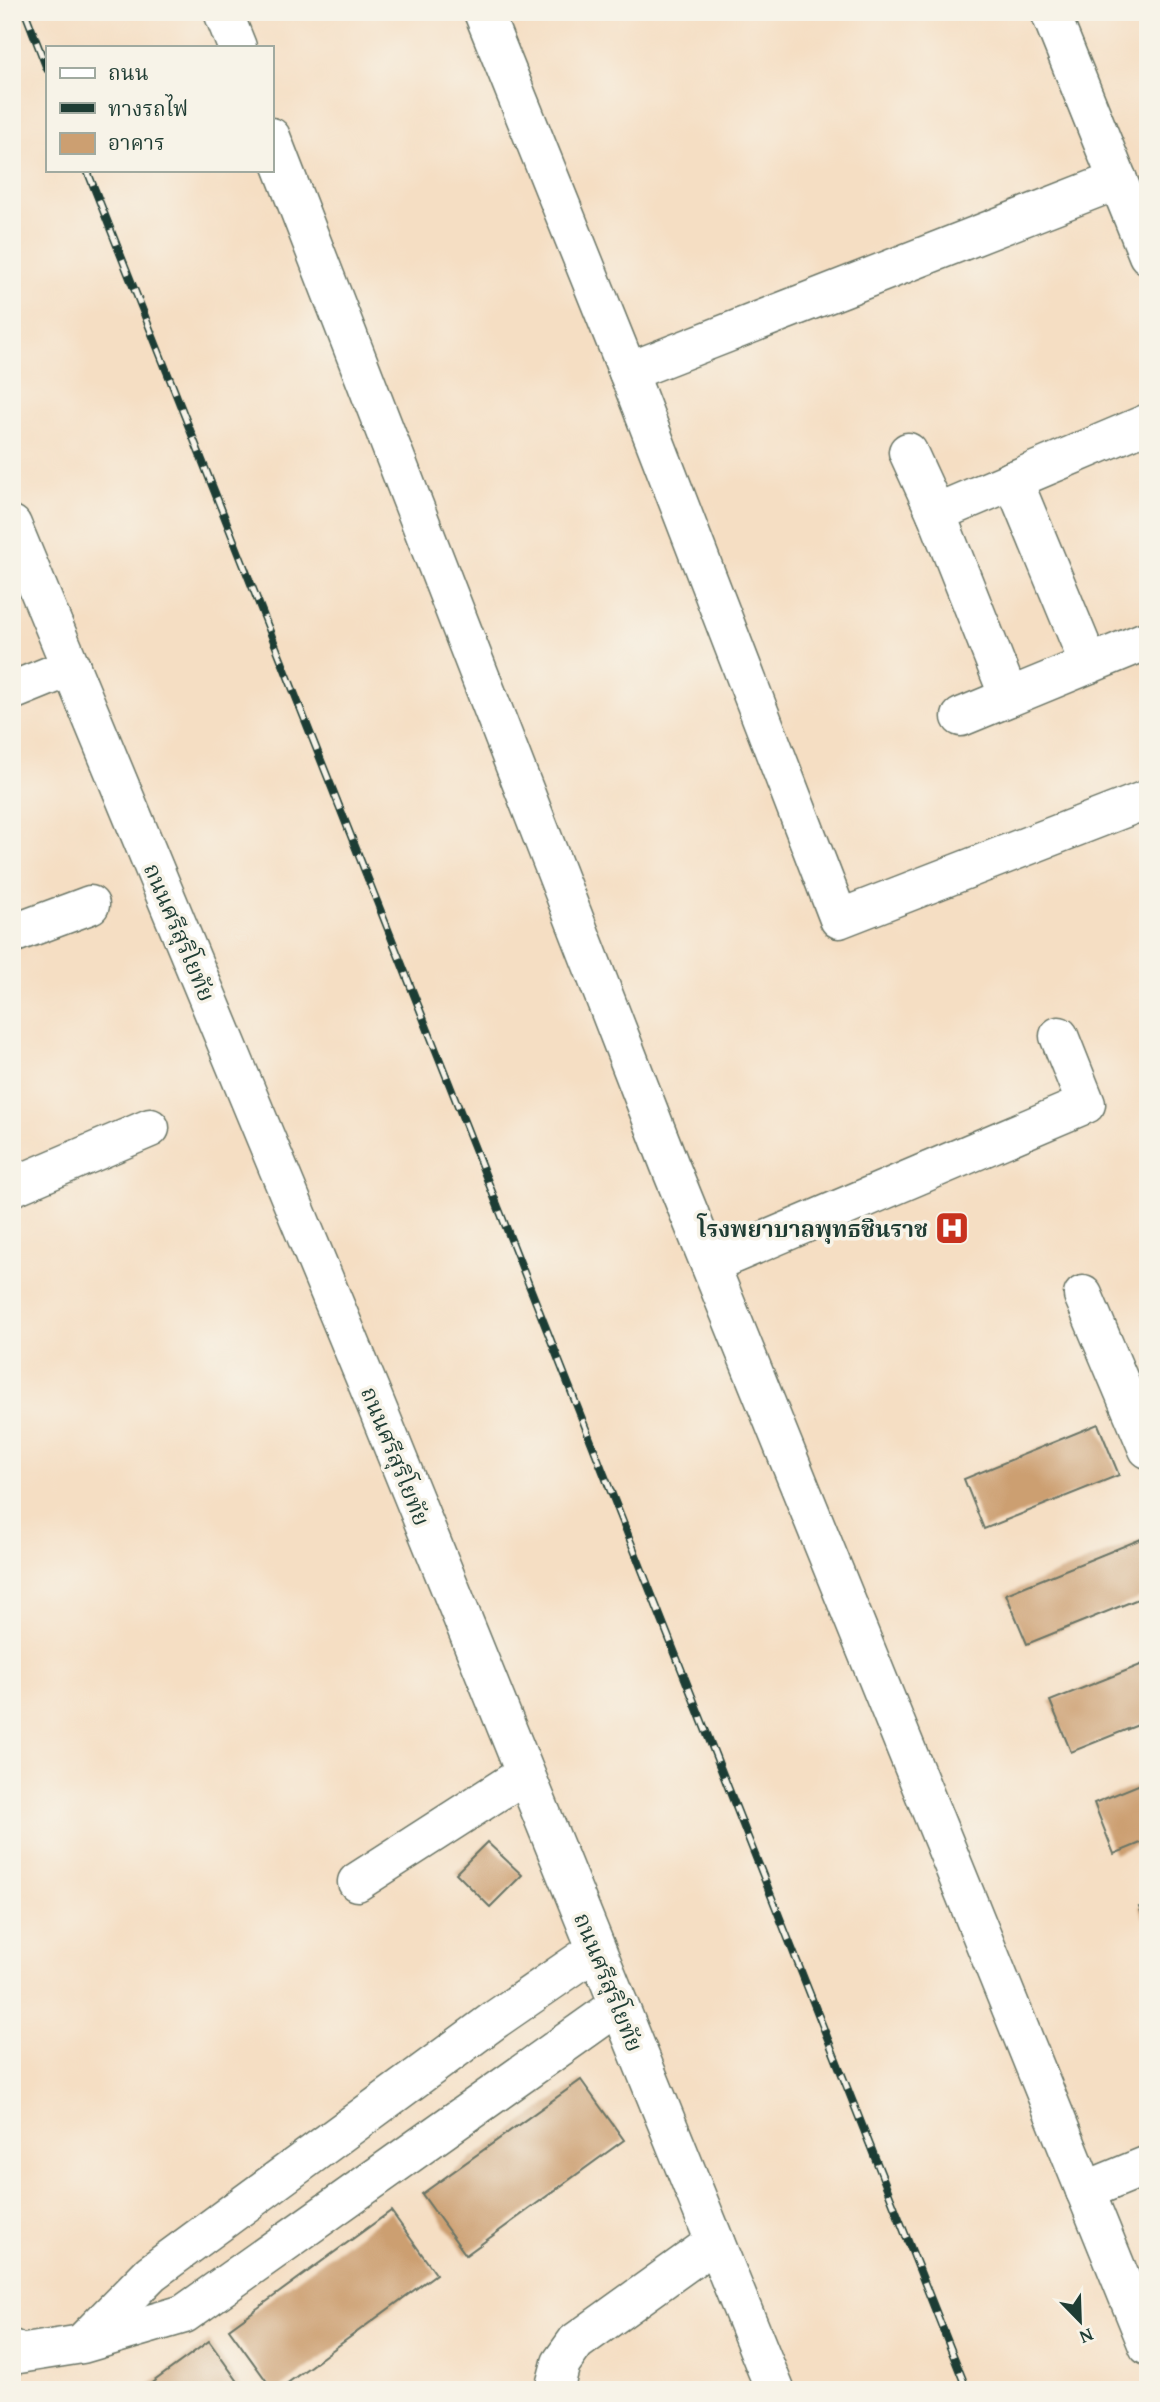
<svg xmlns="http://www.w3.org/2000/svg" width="1160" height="2402" font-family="'Gentium Book Plus','Noto Serif Thai',serif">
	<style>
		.building { fill: #cc9f71 }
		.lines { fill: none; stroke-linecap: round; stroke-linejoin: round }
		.minor-casing { stroke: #6a7566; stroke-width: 41 }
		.minor { stroke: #fff; stroke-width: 38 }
		.rail-casing { stroke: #1f3d34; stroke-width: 8 }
		.rail { stroke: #f7f3e8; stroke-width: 5; stroke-dasharray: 16; stroke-linecap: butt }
		.labels { text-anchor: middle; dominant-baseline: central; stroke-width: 7; stroke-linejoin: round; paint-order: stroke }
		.street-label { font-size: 23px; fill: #1f3d34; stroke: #f7f3e8 }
		.poi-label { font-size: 23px; font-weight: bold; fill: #1f3d34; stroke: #f7f3e8; text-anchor: end }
	</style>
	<rect width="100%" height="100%" fill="#f7f3e8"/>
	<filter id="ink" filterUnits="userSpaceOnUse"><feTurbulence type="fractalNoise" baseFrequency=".0143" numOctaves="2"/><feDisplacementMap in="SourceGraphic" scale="14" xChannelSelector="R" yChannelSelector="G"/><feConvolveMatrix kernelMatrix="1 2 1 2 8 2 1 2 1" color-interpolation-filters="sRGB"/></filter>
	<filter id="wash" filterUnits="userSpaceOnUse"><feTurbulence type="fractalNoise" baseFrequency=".00686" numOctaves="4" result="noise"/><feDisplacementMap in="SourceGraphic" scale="28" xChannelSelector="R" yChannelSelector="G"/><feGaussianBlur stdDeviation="1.57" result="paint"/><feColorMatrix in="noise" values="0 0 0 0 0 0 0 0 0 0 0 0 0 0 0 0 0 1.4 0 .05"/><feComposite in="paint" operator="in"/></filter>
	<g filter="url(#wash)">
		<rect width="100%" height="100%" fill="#f5dec3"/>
		<g id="blocks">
			<g class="building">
				<polygon points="1098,1424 1119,1475 984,1529 964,1479"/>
				<polygon points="1141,1539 1148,1556 1148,1595 1027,1644 1006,1594"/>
				<polygon points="1148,1662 1148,1721 1071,1752 1050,1701"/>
				<polygon points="1148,1781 1148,1840 1114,1854 1094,1803"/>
				<polygon points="487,1842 522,1875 490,1907 456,1873"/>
				<polygon points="1148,1904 1148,1928 1139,1907"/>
				<polygon points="581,2080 624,2140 466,2255 422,2194"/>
				<polygon points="391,2211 436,2274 278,2390 273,2390 229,2329"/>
				<polygon points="209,2341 244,2390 142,2390"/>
			</g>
		</g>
	</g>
	<g filter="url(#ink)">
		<use href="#blocks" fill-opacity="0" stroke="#6a7566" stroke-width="2"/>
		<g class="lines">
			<g class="minor-casing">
				<g id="minor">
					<polyline points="223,12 237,47"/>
					<polyline points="483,12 628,372 839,919 1148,799"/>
					<polyline points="1050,12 1148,255"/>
					<polyline points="271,137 670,1166 1148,2346"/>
					<polyline points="628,372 1118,180"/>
					<polyline points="908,452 936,513 1009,697"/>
					<polyline points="1013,480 1089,664"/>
					<polyline points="936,513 1148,423"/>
					<polyline points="12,525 372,1395 775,2390"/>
					<polyline points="12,691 71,667"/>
					<polyline points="961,717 1148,640"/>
					<polyline points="12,934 90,905"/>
					<polyline points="12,1187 150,1128"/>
					<polyline points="710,1264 1086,1104 1059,1036"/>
					<polyline points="1083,1295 1148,1449"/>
					<polyline points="357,1882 525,1774"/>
					<polyline points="1085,2191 1148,2165"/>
					<polyline points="83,2342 151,2273 496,2019 596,1950"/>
					<polyline points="12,2349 19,2354 82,2344 184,2314 619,2005"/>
					<polyline points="554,2390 561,2363 576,2342 715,2242"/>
				</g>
			</g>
			<use href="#minor" class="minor"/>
			<g class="rail-casing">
				<g id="rail">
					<polyline points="25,12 47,69"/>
					<polyline points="87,170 967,2390"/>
				</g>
			</g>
			<use href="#rail" class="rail"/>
		</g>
	</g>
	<defs>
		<g id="hospital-square" transform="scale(1.75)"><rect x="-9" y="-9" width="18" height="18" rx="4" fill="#c8321e" stroke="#f7f3e8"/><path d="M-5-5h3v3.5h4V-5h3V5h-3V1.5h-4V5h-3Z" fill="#fff"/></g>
	</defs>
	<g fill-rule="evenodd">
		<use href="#hospital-square" x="952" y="1228"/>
	</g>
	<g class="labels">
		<g class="street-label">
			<text transform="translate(180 932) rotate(67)">ถนนศรีสุริโยทัย</text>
			<text transform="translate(396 1456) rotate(68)">ถนนศรีสุริโยทัย</text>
			<text transform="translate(609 1982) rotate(68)">ถนนศรีสุริโยทัย</text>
		</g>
		<g class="poi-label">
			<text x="928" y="1228">โรงพยาบาลพุทธชินราช</text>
		</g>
	</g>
	<rect width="1160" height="2402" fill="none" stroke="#f7f3e8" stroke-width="42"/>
	<rect x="46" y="46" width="228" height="126" fill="#f7f3e8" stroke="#a1aaa0" stroke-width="2"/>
	<rect x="60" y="68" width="35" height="10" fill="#ffffff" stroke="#a1aaa0" stroke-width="2"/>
	<text x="108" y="80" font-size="21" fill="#1f3d34">ถนน</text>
	<rect x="60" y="103" width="35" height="10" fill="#1f3d34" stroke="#a1aaa0" stroke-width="2"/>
	<text x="108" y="116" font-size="21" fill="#1f3d34">ทางรถไฟ</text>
	<rect x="60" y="133" width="35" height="21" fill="#cc9f71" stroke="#a1aaa0" stroke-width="2"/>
	<text x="108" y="150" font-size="21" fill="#1f3d34">อาคาร</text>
	<g transform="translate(1080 2321) rotate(157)" stroke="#f7f3e8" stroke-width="5" paint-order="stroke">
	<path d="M0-5L12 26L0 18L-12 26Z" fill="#1f3d34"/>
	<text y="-10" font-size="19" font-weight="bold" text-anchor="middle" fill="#1f3d34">N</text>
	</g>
</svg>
